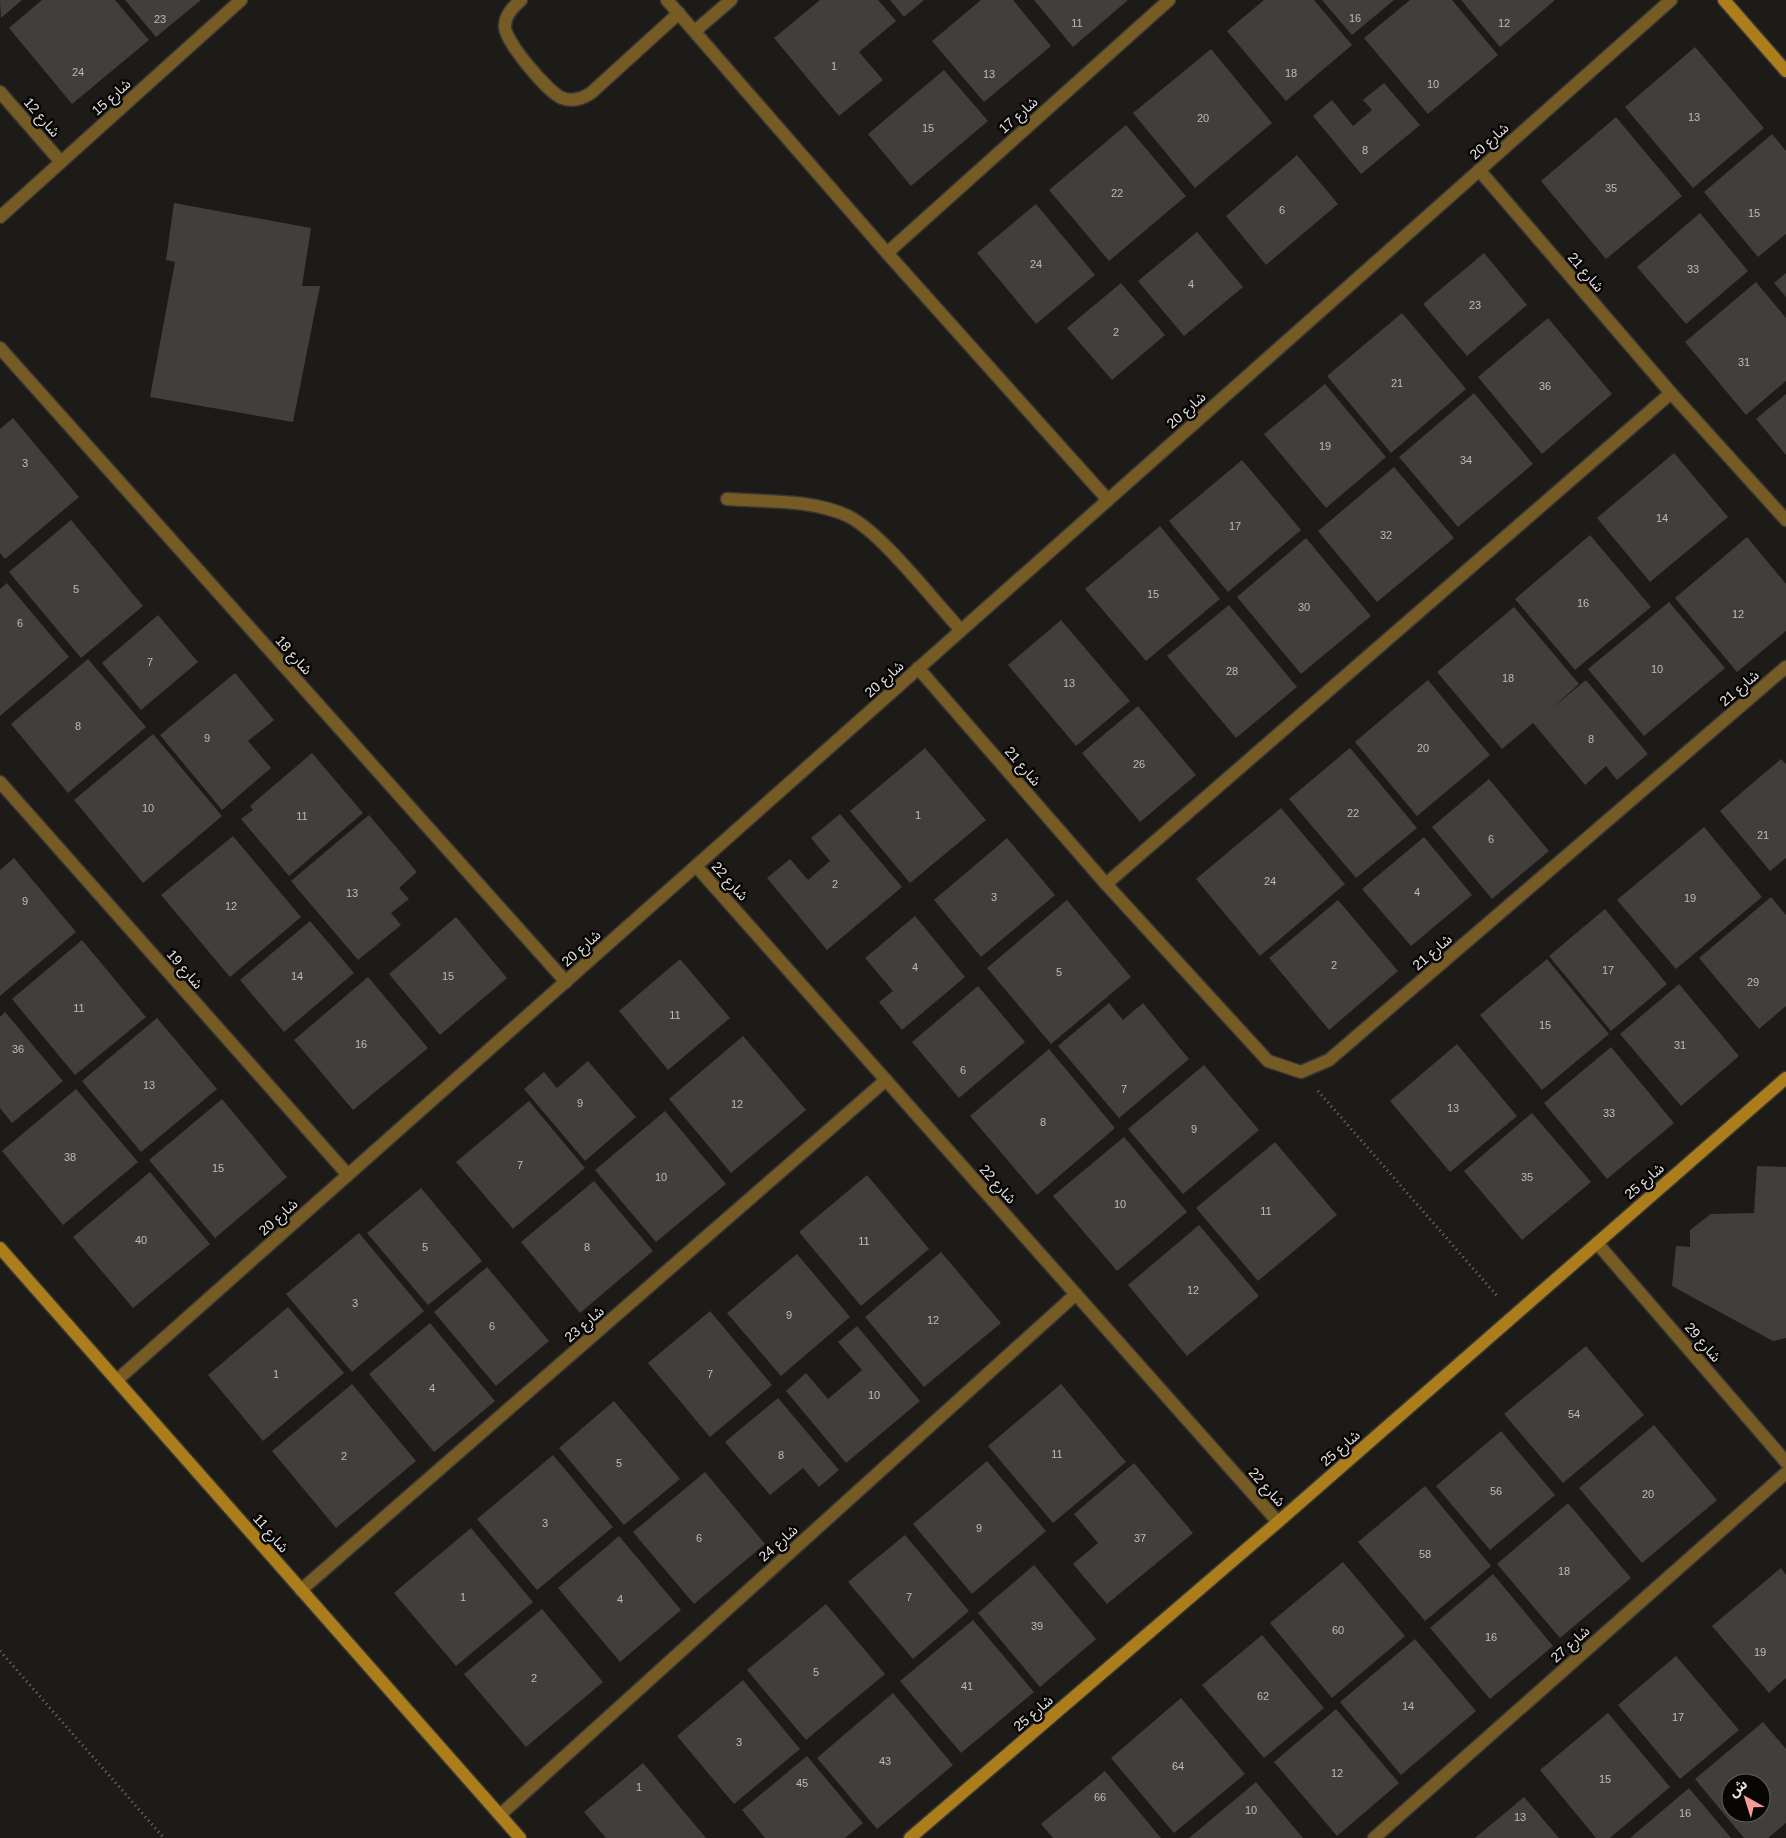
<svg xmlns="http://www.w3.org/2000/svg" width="1786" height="1838" font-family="Arial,'Noto Sans Arabic',sans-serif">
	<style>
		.building { fill: #413e3b; fill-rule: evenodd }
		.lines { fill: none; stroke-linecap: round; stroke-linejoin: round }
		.lane-casing { stroke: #393734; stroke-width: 15 }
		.street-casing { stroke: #393734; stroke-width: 15 }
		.secondary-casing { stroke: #393734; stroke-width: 15 }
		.path { stroke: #787673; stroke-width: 3; stroke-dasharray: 1 4; stroke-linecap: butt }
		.lane { stroke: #775b25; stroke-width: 12 }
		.street { stroke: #775b25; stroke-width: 12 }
		.secondary { stroke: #ac7e1b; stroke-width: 12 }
		.labels { text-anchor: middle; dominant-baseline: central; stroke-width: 5; stroke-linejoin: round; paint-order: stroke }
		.number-label { font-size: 11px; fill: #bebbb9 }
		.street-label { font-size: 14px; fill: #e7e5e3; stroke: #070605 }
	</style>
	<rect width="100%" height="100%" fill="#1d1b18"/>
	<g class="building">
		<polygon points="0,0 22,0 1,18"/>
		<polygon points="42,0 115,0 149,40 72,104 9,28"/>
		<polygon points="125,0 201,0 156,37"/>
		<polygon points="820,0 878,0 896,21 859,52 883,80 839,116 774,38"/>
		<polygon points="890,0 924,0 904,17"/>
		<polygon points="981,0 1013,0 1051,46 984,102 932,41"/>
		<polygon points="1034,0 1128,0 1073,47"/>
		<polygon points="1264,0 1314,0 1352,45 1286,101 1227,31"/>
		<polygon points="1322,0 1394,0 1352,35"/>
		<polygon points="1410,0 1452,0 1498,55 1428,114 1364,38"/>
		<polygon points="1461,0 1555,0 1500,47"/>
		<polygon points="1695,47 1764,128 1693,188 1625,107"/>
		<polygon points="1211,49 1272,123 1195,188 1133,113"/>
		<polygon points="944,70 988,121 911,186 868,134"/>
		<polygon points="1384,83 1420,125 1361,174 1313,116 1332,100 1353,126 1372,110 1363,100"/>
		<polygon points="1616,117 1682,196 1606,259 1541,181"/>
		<polygon points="1126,125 1186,196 1109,261 1049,190"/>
		<polygon points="1772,134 1786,151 1786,234 1758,257 1704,192"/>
		<polygon points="1297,155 1338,204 1266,265 1226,216"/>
		<polygon points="174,203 311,228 302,286 320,286 293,422 150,397 175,262 166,260"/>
		<polygon points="1036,204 1095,275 1036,324 977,253"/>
		<polygon points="1700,213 1748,271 1686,324 1637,267"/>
		<polygon points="1197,232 1243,287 1184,336 1138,281"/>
		<polygon points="1484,253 1527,305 1467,356 1423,304"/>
		<polygon points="1786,273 1786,297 1774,283"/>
		<polygon points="1756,282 1786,318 1786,381 1746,415 1685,342"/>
		<polygon points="1121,283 1165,335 1112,380 1067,328"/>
		<polygon points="1402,313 1466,389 1391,453 1327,376"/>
		<polygon points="1548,318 1612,394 1542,454 1478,377"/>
		<polygon points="1325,384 1386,457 1326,508 1264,434"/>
		<polygon points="1474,393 1533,464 1458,527 1399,457"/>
		<polygon points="1786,394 1786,455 1756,419"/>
		<polygon points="13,418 79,497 5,559 0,553 0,429"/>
		<polygon points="1674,453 1728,517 1650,582 1597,518"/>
		<polygon points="1242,460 1301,530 1228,592 1169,521"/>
		<polygon points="1394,467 1454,538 1377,602 1318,531"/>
		<polygon points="71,520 143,606 81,658 9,572"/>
		<polygon points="1160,526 1220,599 1146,661 1085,589"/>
		<polygon points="1590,535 1651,607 1575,670 1515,599"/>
		<polygon points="1747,537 1786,584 1786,631 1737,672 1675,598"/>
		<polygon points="1306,538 1371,616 1301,674 1237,597"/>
		<polygon points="7,583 69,657 0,716 0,589"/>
		<polygon points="1669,602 1725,668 1644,736 1588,669"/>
		<polygon points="1229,605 1297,687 1236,738 1167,656"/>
		<polygon points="1514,607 1579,684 1551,709 1586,680 1648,754 1617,780 1606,766 1585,785 1533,723 1502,749 1437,672"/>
		<polygon points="158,615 198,662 141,710 102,663"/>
		<polygon points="1061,620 1130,701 1076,746 1008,665"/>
		<polygon points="88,659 146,727 68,793 11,724"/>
		<polygon points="235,673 274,720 248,741 271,768 222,810 160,735"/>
		<polygon points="1428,680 1490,755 1417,816 1355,742"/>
		<polygon points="1138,706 1196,775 1140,822 1082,753"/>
		<polygon points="153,734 222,816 143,883 74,800"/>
		<polygon points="925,748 986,820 910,883 850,811"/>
		<polygon points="1350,748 1417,828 1356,878 1289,799"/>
		<polygon points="312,753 363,813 289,876 241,819 253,810 250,806"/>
		<polygon points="1781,759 1786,764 1786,858 1770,871 1720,811"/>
		<polygon points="1489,779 1549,851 1492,899 1432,827"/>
		<polygon points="1281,808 1345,884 1260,956 1196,879"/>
		<polygon points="840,814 902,887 827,950 767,878 790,859 808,880 830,861 811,838"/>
		<polygon points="369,815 417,872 399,888 409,899 391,913 401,925 358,960 291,881"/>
		<polygon points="1704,827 1762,897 1676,969 1617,900"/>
		<polygon points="233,836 301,917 230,977 161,895"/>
		<polygon points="1424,837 1472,895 1411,946 1362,889"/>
		<polygon points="1007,838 1055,895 981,957 934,900"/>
		<polygon points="14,858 76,932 0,996 0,870"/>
		<polygon points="1771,897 1786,915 1786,1006 1759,1029 1699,958"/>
		<polygon points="1067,900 1131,977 1051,1044 987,968"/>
		<polygon points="1338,900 1398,971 1329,1030 1269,958"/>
		<polygon points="1605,909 1667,984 1611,1031 1549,956"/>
		<polygon points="915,916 965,977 902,1030 879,1002 893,991 865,958"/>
		<polygon points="456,917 507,978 440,1035 389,974"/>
		<polygon points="310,921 354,973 284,1032 240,980"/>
		<polygon points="82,940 146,1017 75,1075 12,999"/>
		<polygon points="680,959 730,1018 668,1070 619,1011"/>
		<polygon points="1547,959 1609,1034 1542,1090 1480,1015"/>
		<polygon points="368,977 428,1048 353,1110 294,1040"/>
		<polygon points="1679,984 1739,1056 1681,1106 1620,1034"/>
		<polygon points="978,986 1025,1042 959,1098 912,1042"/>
		<polygon points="1109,1003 1123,1020 1143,1003 1189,1059 1119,1118 1058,1046"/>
		<polygon points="5,1012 63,1081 12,1123 0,1108 0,1017"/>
		<polygon points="157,1018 217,1089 141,1152 82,1081"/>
		<polygon points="743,1036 806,1110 731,1173 669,1099"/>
		<polygon points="1457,1044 1517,1116 1450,1172 1390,1101"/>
		<polygon points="1611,1047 1674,1123 1607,1179 1544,1103"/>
		<polygon points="1049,1049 1115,1128 1037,1195 970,1116"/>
		<polygon points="588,1061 636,1117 585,1161 524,1089 544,1072 557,1088"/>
		<polygon points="1204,1065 1259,1130 1183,1194 1128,1129"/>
		<polygon points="76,1089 138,1162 63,1225 2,1151"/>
		<polygon points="222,1099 287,1177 215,1238 149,1160"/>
		<polygon points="529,1101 585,1168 513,1229 456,1162"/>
		<polygon points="665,1111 726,1184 656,1242 595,1170"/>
		<polygon points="1532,1113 1591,1182 1522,1240 1464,1171"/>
		<polygon points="1124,1137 1187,1212 1117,1271 1053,1196"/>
		<polygon points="1275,1142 1337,1215 1258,1281 1196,1208"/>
		<polygon points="1757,1166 1786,1167 1786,1338 1773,1341 1672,1286 1676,1246 1690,1247 1690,1230 1711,1214 1754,1213"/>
		<polygon points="150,1172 210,1244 133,1308 73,1237"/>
		<polygon points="867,1175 929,1249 861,1306 799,1232"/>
		<polygon points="594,1181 653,1251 580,1313 521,1242"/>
		<polygon points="421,1188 482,1261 428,1305 367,1233"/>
		<polygon points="1199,1225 1259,1296 1187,1356 1128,1285"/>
		<polygon points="359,1233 424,1311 352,1372 286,1294"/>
		<polygon points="941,1252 1001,1323 924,1387 865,1317"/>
		<polygon points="797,1254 850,1317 781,1376 727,1313"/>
		<polygon points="487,1267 549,1341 496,1386 434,1312"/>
		<polygon points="288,1307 344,1373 263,1441 208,1375"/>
		<polygon points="710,1311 772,1385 710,1437 648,1363"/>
		<polygon points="430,1323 495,1401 434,1452 369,1374"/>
		<polygon points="857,1326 920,1401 846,1463 786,1391 806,1373 828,1399 862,1370 838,1342"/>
		<polygon points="1586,1346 1644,1415 1563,1483 1504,1414"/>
		<polygon points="352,1384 416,1461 336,1528 272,1451"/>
		<polygon points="1061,1384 1126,1462 1053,1523 988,1446"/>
		<polygon points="778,1398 839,1470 819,1487 803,1468 770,1495 725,1442"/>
		<polygon points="614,1401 680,1479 624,1525 559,1448"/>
		<polygon points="1654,1425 1717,1500 1642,1563 1579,1488"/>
		<polygon points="1501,1431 1555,1495 1490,1550 1436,1486"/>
		<polygon points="553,1455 613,1527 537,1590 477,1519"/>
		<polygon points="987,1461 1046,1531 972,1594 913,1524"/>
		<polygon points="1134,1463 1193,1533 1107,1604 1073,1564 1098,1543 1074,1514"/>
		<polygon points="705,1472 765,1544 694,1604 633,1532"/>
		<polygon points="1425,1486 1491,1566 1425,1621 1358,1542"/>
		<polygon points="1568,1503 1631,1578 1560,1638 1497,1564"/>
		<polygon points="471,1528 533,1602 456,1666 394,1593"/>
		<polygon points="905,1535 969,1611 913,1659 848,1582"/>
		<polygon points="619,1536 681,1610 620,1662 558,1588"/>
		<polygon points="1343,1562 1405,1636 1332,1698 1270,1623"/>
		<polygon points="1034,1565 1096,1639 1040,1687 978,1613"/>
		<polygon points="1781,1568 1786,1575 1786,1678 1769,1693 1712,1626"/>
		<polygon points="1493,1574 1553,1646 1490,1699 1430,1628"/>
		<polygon points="826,1604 885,1674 806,1740 747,1670"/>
		<polygon points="542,1609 603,1682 526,1747 464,1674"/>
		<polygon points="973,1620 1034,1692 961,1753 900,1681"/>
		<polygon points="1262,1635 1324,1708 1264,1758 1202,1685"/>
		<polygon points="1415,1639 1476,1711 1401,1775 1340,1702"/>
		<polygon points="1676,1656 1739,1730 1680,1779 1618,1705"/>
		<polygon points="743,1680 800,1749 734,1804 677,1736"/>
		<polygon points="893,1693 953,1765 877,1829 817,1758"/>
		<polygon points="1181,1698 1245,1774 1174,1833 1111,1758"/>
		<polygon points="1336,1709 1399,1783 1337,1836 1274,1762"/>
		<polygon points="1608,1713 1670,1787 1610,1838 1596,1838 1540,1770"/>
		<path d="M1763 1722 1786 1749V1823L1768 1838H1744L1695 1779ZM1731 1783H1761V1813H1731Z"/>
		<polygon points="807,1756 863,1823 845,1838 765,1838 742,1810"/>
		<polygon points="643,1763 706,1838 606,1838 584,1812"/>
		<polygon points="1105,1771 1161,1838 1053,1838 1041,1824"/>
		<polygon points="1256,1782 1303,1838 1189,1838"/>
		<polygon points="1689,1788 1731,1838 1630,1838"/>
		<polygon points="1524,1797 1559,1838 1475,1838"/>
	</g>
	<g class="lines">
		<g class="lane-casing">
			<g id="lane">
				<path d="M521 0C513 7 505 15 505 26 504 41 548 92 562 98 573 102 582 99 591 93L679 13"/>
				<path d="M727 499C766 502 811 499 848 516 882 533 933 600 961 630"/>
			</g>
		</g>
		<g class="street-casing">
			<g id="street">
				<polyline points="667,0 887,253 1108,500"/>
				<polyline points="695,31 731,0"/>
				<polyline points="0,92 61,162"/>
				<polyline points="1479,170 1671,393 1786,520"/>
				<polyline points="0,217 241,0"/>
				<polyline points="887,253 1169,0"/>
				<polyline points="0,348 566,982"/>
				<polyline points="918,668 1106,884 1268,1061 1301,1072 1329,1060 1786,667"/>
				<polyline points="0,782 348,1175"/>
				<polyline points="696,866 1278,1522"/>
				<polyline points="1106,884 1671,393"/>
				<polyline points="1597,1243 1786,1462"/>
				<polyline points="117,1380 1671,0"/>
				<polyline points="301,1590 886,1080"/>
				<polyline points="500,1815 1076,1294"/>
				<polyline points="1374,1838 1786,1473"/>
			</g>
		</g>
		<g class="secondary-casing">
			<g id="secondary">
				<polyline points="1724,0 1786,71"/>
				<polyline points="0,1248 520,1838"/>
				<polyline points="910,1838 1278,1522 1786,1078"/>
			</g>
		</g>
		<g class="path">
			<polyline points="1318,1091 1498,1297"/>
			<polyline points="0,1651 164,1838"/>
		</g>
		<use href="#lane" class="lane"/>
		<use href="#street" class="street"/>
		<use href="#secondary" class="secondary"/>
	</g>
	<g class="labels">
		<g class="number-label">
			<text x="1355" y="18">16</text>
			<text x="160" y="19">23</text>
			<text x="1077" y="23">11</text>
			<text x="1504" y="23">12</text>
			<text x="834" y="66">1</text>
			<text x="78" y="72">24</text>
			<text x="1291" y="73">18</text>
			<text x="989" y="74">13</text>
			<text x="1433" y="84">10</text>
			<text x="1694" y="117">13</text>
			<text x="1203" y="118">20</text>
			<text x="928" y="128">15</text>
			<text x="1365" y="150">8</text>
			<text x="1611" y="188">35</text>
			<text x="1117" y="193">22</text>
			<text x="1282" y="210">6</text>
			<text x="1754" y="213">15</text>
			<text x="1036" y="264">24</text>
			<text x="1693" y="269">33</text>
			<text x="1191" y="284">4</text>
			<text x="1475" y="305">23</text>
			<text x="1116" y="332">2</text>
			<text x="1744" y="362">31</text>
			<text x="1397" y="383">21</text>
			<text x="1545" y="386">36</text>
			<text x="1325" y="446">19</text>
			<text x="1466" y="460">34</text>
			<text x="25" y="463">3</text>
			<text x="1662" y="518">14</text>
			<text x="1235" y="526">17</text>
			<text x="1386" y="535">32</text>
			<text x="76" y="589">5</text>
			<text x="1153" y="594">15</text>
			<text x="1583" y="603">16</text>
			<text x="1304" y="607">30</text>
			<text x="1738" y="614">12</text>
			<text x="20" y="623">6</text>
			<text x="150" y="662">7</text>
			<text x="1657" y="669">10</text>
			<text x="1232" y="671">28</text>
			<text x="1508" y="678">18</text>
			<text x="1069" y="683">13</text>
			<text x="78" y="726">8</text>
			<text x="207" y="738">9</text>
			<text x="1591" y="739">8</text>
			<text x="1423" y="748">20</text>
			<text x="1139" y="764">26</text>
			<text x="148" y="808">10</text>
			<text x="1353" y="813">22</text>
			<text x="918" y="815">1</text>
			<text x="302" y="816">11</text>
			<text x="1763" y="835">21</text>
			<text x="1491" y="839">6</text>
			<text x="1270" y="881">24</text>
			<text x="835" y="884">2</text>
			<text x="1417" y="892">4</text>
			<text x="352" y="893">13</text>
			<text x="994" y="897">3</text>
			<text x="1690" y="898">19</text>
			<text x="25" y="901">9</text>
			<text x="231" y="906">12</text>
			<text x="1334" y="965">2</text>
			<text x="915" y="967">4</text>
			<text x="1608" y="970">17</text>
			<text x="1059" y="972">5</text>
			<text x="297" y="976">14</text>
			<text x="448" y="976">15</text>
			<text x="1753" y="982">29</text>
			<text x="79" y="1008">11</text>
			<text x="675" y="1015">11</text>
			<text x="1545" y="1025">15</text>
			<text x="361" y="1044">16</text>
			<text x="1680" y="1045">31</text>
			<text x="18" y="1049">36</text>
			<text x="963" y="1070">6</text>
			<text x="149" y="1085">13</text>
			<text x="1124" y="1089">7</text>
			<text x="580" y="1103">9</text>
			<text x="737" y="1104">12</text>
			<text x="1453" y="1108">13</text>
			<text x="1609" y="1113">33</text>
			<text x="1043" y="1122">8</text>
			<text x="1194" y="1129">9</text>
			<text x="70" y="1157">38</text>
			<text x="520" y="1165">7</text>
			<text x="218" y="1168">15</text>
			<text x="661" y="1177">10</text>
			<text x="1527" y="1177">35</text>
			<text x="1120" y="1204">10</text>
			<text x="1266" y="1211">11</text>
			<text x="141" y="1240">40</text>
			<text x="864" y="1241">11</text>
			<text x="425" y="1247">5</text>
			<text x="587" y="1247">8</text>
			<text x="1193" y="1290">12</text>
			<text x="355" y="1303">3</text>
			<text x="789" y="1315">9</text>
			<text x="933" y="1320">12</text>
			<text x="492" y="1326">6</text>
			<text x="276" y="1374">1</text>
			<text x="710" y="1374">7</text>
			<text x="432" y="1388">4</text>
			<text x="874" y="1395">10</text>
			<text x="1574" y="1414">54</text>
			<text x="1057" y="1454">11</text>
			<text x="781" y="1455">8</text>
			<text x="344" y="1456">2</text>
			<text x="619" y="1463">5</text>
			<text x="1496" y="1491">56</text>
			<text x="1648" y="1494">20</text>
			<text x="545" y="1523">3</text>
			<text x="979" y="1528">9</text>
			<text x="699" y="1538">6</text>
			<text x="1140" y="1538">37</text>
			<text x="1425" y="1554">58</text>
			<text x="1564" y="1571">18</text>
			<text x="463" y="1597">1</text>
			<text x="909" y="1597">7</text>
			<text x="620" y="1599">4</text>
			<text x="1037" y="1626">39</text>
			<text x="1338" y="1630">60</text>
			<text x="1491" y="1637">16</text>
			<text x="1760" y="1652">19</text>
			<text x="816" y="1672">5</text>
			<text x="534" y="1678">2</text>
			<text x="967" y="1686">41</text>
			<text x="1263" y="1696">62</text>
			<text x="1408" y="1706">14</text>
			<text x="1678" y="1717">17</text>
			<text x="739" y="1742">3</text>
			<text x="885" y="1761">43</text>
			<text x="1178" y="1766">64</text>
			<text x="1337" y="1773">12</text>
			<text x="1605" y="1779">15</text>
			<text x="802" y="1783">45</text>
			<text x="639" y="1787">1</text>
			<text x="1100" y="1797">66</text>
			<text x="1251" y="1810">10</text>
			<text x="1685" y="1813">16</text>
			<text x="1520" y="1817">13</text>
		</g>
		<g class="street-label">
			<text transform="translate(111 97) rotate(-42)">شارع 15</text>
			<text transform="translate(1018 115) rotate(-42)">شارع 17</text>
			<text transform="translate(42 117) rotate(49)">شارع 12</text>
			<text transform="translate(1489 141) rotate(-42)">شارع 20</text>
			<text transform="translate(1586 272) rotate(49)">شارع 21</text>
			<text transform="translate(1186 410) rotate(-42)">شارع 20</text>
			<text transform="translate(294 655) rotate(48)">شارع 18</text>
			<text transform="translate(884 679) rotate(-42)">شارع 20</text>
			<text transform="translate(1739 688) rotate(-41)">شارع 21</text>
			<text transform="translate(1023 766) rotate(49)">شارع 21</text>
			<text transform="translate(730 881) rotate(48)">شارع 22</text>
			<text transform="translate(581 948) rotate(-42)">شارع 20</text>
			<text transform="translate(1432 952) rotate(-41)">شارع 21</text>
			<text transform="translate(185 969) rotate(49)">شارع 19</text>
			<text transform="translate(1644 1181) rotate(-41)">شارع 25</text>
			<text transform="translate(998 1184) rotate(48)">شارع 22</text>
			<text transform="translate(278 1217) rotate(-42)">شارع 20</text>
			<text transform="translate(584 1324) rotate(-41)">شارع 23</text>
			<text transform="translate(1703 1342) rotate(49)">شارع 29</text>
			<text transform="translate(1340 1448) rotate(-41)">شارع 25</text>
			<text transform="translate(1267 1487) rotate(48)">شارع 22</text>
			<text transform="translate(271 1533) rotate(49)">شارع 11</text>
			<text transform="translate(778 1543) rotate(-42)">شارع 24</text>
			<text transform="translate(1570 1644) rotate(-42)">شارع 27</text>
			<text transform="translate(1033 1713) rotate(-41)">شارع 25</text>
		</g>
	</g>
	<g transform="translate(1746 1798) rotate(321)"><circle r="24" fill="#070605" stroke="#615f5e"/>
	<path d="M0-4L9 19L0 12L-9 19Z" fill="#f59b9b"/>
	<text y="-8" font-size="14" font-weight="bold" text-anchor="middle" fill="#e7e5e3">ش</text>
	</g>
</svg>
